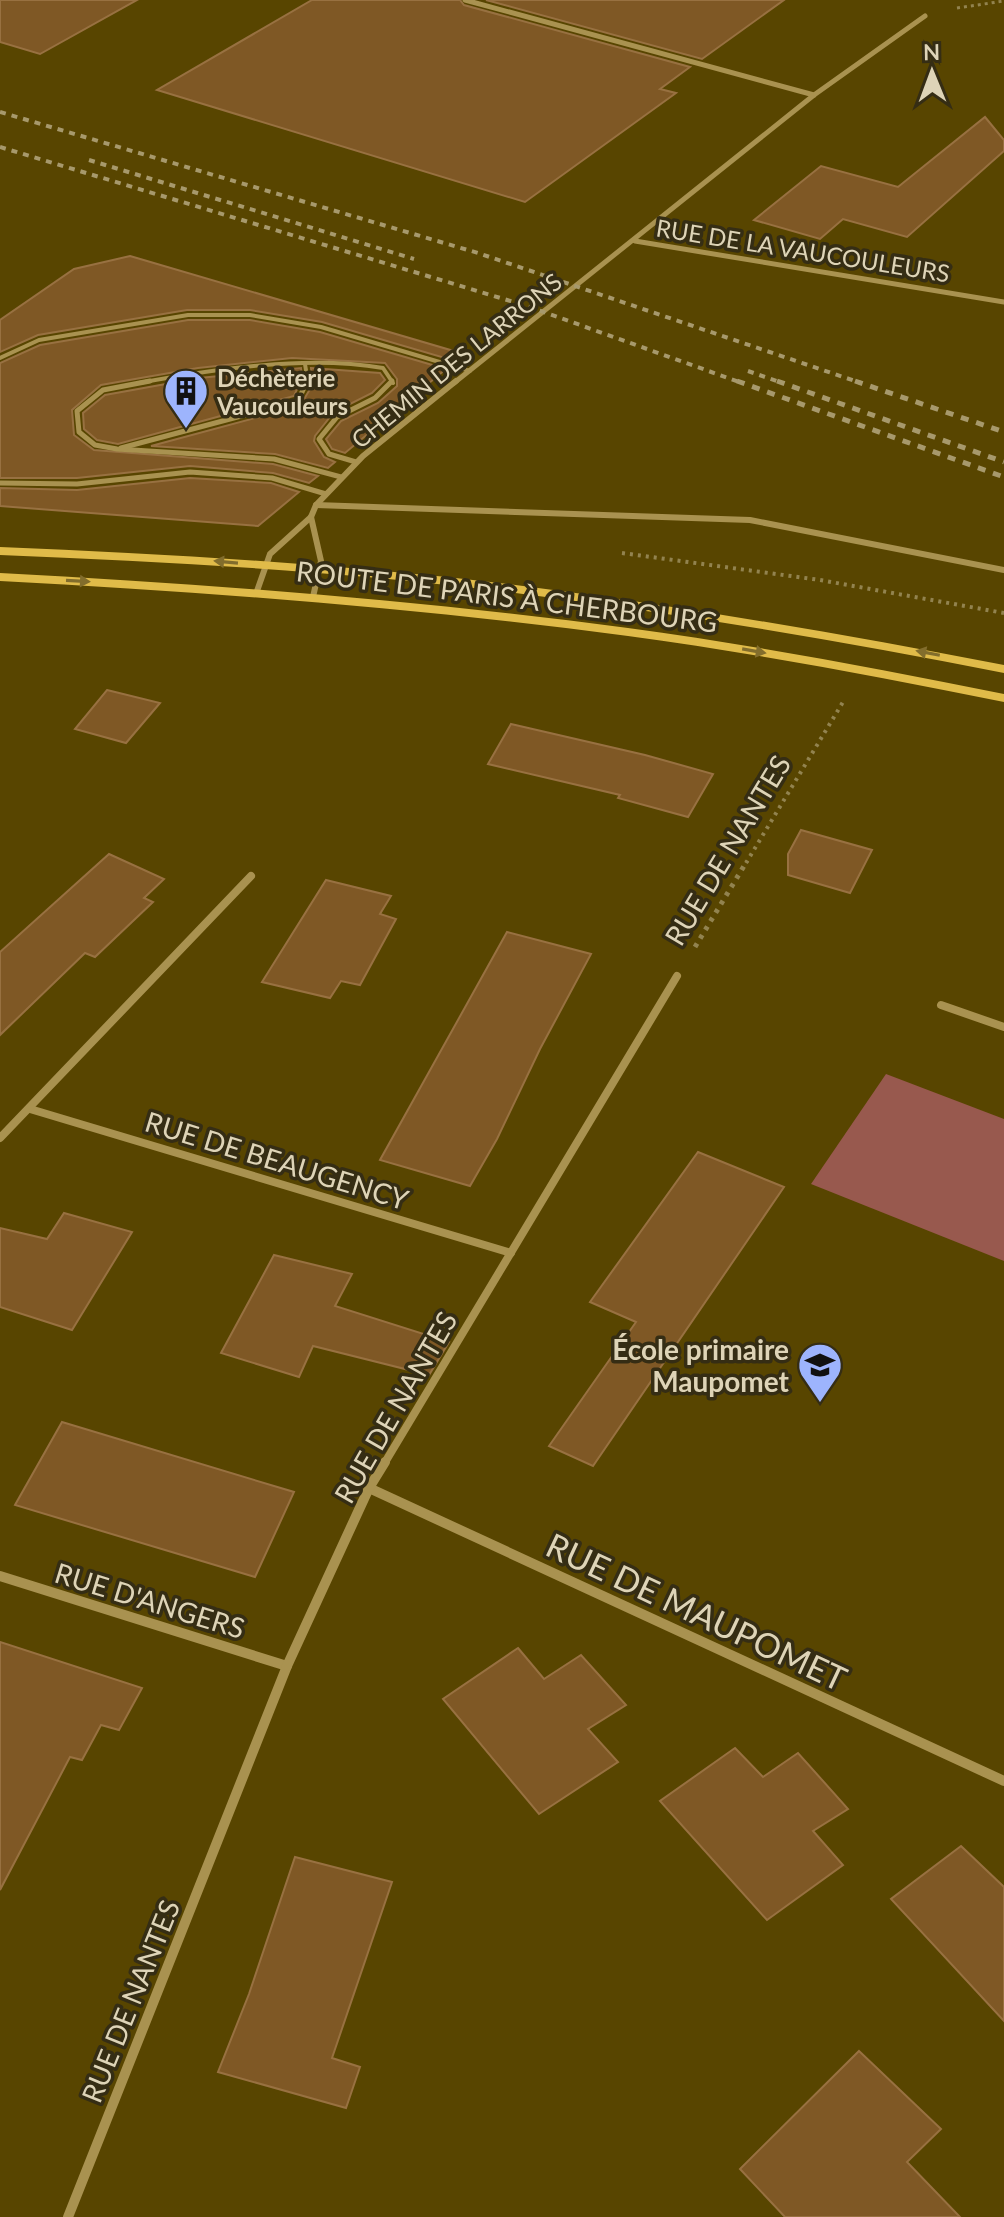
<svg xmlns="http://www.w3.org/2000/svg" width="1004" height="2217" font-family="Lato,sans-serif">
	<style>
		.green { fill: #98594e }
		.building { fill: #7f5825; stroke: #987141; stroke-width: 2 }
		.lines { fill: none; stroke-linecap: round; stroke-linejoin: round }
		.path-far2 { stroke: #92834f; stroke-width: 3; stroke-dasharray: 3 4; stroke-linecap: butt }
		.path-far1 { stroke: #92834f; stroke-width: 4; stroke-dasharray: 3 5; stroke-linecap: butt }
		.path { stroke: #92834f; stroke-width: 5; stroke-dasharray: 4 6; stroke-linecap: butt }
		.service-far1 { stroke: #a99250; stroke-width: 4 }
		.service { stroke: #a99250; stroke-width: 5 }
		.minor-far3 { stroke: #a99250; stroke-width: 5 }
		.minor-far2 { stroke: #a99250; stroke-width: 6 }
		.minor-far1 { stroke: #a99250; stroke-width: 8 }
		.minor { stroke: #a99250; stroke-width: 10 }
		.secondary { fill: #e0bb49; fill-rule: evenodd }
		.rail-far1 { stroke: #a7996c; stroke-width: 4; stroke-dasharray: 6 6; stroke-linecap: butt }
		.rail { stroke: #a7996c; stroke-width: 5; stroke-dasharray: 8 8; stroke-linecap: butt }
		.oneway { fill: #826d2c }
		.labels { text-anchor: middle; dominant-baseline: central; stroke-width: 7; stroke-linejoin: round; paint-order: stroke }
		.far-street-label { font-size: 24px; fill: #ded4b7; stroke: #352d14 }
		.far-poi-label { font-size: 24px; font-weight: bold; fill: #ded4b7; stroke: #352d14; text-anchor: start }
		.street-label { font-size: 28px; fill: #ded4b7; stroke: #352d14 }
		.poi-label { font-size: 28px; font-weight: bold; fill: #ded4b7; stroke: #352d14; text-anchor: end }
		.near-street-label { font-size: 34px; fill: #ded4b7; stroke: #352d14 }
	</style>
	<rect width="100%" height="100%" fill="#584500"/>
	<polygon class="green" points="886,1074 1004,1119 1004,1261 811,1184"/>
	<g class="building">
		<polygon points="0,0 137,0 40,54 0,42"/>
		<polygon points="312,0 460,0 464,5 690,67 660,89 676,93 525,202 157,90"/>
		<polygon points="486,0 784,0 702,59"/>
		<polygon points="985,117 1004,140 1004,151 907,237 843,219 820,239 754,220 821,166 898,187"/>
		<polygon points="130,256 464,354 455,361 322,322 250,310 187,310 38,335 0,352 0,320 74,269"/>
		<polygon points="188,320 250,320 320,332 446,369 345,453 332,449 326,439 341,421 378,403 397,386 397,379 385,363 292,358 198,368 101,385 72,410 74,435 94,450 273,464 318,476 309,483 273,473 190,466 77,478 0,478 0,363 40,345"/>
		<polygon points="301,368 302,378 294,396 118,444 97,440 84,429 83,413 105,395 199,378"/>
		<polygon points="311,368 380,373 385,380 372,393 334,412 315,436 314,441 324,457 335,462 328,468 275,454 151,446 300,406 313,384"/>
		<polygon points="190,478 271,483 299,492 258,526 0,506 0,488 77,490"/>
		<polygon points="107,690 160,703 126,743 75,729"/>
		<polygon points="511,724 645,755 713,774 688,817 618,798 620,795 488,764"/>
		<polygon points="801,830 872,850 850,893 788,875 788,854"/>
		<polygon points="109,854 164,879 144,898 153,902 95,957 85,953 0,1035 0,952"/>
		<polygon points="326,880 391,896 380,914 396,919 360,985 341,981 330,998 262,982"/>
		<polygon points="507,932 591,954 540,1049 497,1139 470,1186 380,1160"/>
		<polygon points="698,1152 784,1187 593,1466 549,1446 636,1322 590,1302"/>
		<polygon points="64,1213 132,1232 72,1330 0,1307 0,1228 47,1239"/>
		<polygon points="274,1255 352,1274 335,1306 449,1342 429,1375 313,1346 299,1377 221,1353"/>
		<polygon points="62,1422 294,1492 255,1577 15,1505"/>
		<polygon points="0,1642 142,1688 119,1730 101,1725 82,1760 70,1757 0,1890"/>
		<polygon points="518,1648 544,1679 581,1655 626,1705 588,1729 618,1762 539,1814 443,1699"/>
		<polygon points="735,1748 763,1777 798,1753 848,1809 813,1831 843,1865 767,1920 660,1801"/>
		<polygon points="961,1846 1004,1887 1004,2021 891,1899"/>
		<polygon points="295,1857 392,1882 332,2058 360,2067 346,2108 218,2072 249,1994"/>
		<polygon points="859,2051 941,2129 907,2162 960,2217 785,2217 740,2169"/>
	</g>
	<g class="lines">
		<polyline class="path-far2" points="957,8 1004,1"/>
		<g class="path-far1">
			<polyline points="622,553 820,580 1004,613"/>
			<polyline points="746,863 843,702"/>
		</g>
		<polyline class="path" points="695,947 747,861"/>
		<g class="service-far1">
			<polyline points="0,358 39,340 188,315 250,315 321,327 470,371"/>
			<polyline points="305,364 308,383"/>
			<path d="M139 383C215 369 306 355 383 368L393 383"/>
		</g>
		<g class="service">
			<polyline points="150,381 103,390 77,411 79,432 95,445 117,449 274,459 341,477"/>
			<polyline points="121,448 298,401 307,381"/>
			<polyline points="356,462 329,454 319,439 337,417 375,398 392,381"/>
			<polyline points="0,483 77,484 190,472 272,478 326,494"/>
		</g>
		<g class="minor-far3">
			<polyline points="465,0 814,95"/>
			<polyline points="635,241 1004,302"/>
			<polyline points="454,383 814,95 925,16"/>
		</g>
		<g class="minor-far2">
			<polyline points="316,505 750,520 1004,570"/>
			<polyline points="311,517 321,561 313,597"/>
			<polyline points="257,591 270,554 311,517 316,505 363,456 456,381"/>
		</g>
		<g class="minor-far1">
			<polyline points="941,1005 1004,1027"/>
			<polyline points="30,1109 511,1253"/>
			<polyline points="0,1138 251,876"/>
			<polyline points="384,1464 677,976"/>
		</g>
		<g class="minor">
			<polyline points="369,1488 1004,1781"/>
			<polyline points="0,1576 287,1666"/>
			<polyline points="68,2217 287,1666 369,1488 385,1462"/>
		</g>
		<g class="secondary">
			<path d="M0 547C170 554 339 564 508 584 674 605 839 633 1004 665V673C839 640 674 613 508 592 339 571 170 562 0 555Z"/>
			<path d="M0 573C210 584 419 600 628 628 754 645 879 669 1004 694V702C879 677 754 653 628 636 419 608 210 592 0 581Z"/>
		</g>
		<g class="rail-far1">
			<polyline points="0,112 478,253 861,383"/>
			<polyline points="0,147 527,306 742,383"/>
			<polyline points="89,160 414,259"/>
			<polyline points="748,371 782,383"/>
		</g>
		<g class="rail">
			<polyline points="737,381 1004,477"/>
			<polyline points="777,381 1004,462"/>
			<polyline points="855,381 1004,432"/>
		</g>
	</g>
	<defs><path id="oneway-solid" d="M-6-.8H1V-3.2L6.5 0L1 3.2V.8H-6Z" transform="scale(2)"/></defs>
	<g class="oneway">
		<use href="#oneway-solid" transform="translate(226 562) rotate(-175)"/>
		<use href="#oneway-solid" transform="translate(78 581) rotate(3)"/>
		<use href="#oneway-solid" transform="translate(754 651) rotate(10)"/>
		<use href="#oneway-solid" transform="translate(928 653) rotate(-169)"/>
	</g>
	<defs>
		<g id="building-pin" transform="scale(2.3)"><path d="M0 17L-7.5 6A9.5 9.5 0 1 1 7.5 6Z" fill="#9db4fd" stroke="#352d14"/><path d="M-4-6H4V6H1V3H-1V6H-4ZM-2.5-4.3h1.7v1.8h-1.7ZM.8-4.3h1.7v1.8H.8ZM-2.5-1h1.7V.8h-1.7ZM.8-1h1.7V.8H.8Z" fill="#111"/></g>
		<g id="school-pin" transform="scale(2.3)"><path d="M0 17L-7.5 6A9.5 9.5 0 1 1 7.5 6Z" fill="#9db4fd" stroke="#352d14"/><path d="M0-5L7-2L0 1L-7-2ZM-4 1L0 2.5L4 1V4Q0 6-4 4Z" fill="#111"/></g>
	</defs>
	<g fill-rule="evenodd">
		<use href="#building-pin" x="186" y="391"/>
		<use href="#school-pin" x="820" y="1365"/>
	</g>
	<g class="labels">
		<g class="far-street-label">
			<text transform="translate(803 250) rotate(9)">RUE DE LA VAUCOULEURS</text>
			<text transform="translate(456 360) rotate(-39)">CHEMIN DES LARRONS</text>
		</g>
		<g class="far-poi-label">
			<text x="217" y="377">Déchèterie<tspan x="217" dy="28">Vaucouleurs</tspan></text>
		</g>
		<g class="street-label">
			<text transform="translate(507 596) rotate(7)">ROUTE DE PARIS À CHERBOURG</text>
			<text transform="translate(727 850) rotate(-59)">RUE DE NANTES</text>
			<text transform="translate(277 1160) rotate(17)">RUE DE BEAUGENCY</text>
			<text transform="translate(395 1407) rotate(-60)">RUE DE NANTES</text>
			<text transform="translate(150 1600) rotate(17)">RUE D'ANGERS</text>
			<text transform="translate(130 2001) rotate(-68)">RUE DE NANTES</text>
		</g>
		<g class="poi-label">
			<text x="789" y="1349">École primaire<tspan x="789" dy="32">Maupomet</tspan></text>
		</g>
		<g class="near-street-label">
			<text transform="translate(697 1611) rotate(25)">RUE DE MAUPOMET</text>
		</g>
	</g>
	<g transform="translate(932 72) rotate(359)" stroke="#352d14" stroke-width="6" paint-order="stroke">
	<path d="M0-6L14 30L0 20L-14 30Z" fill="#ded4b7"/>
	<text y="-12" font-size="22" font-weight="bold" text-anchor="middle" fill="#ded4b7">N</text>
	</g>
</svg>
